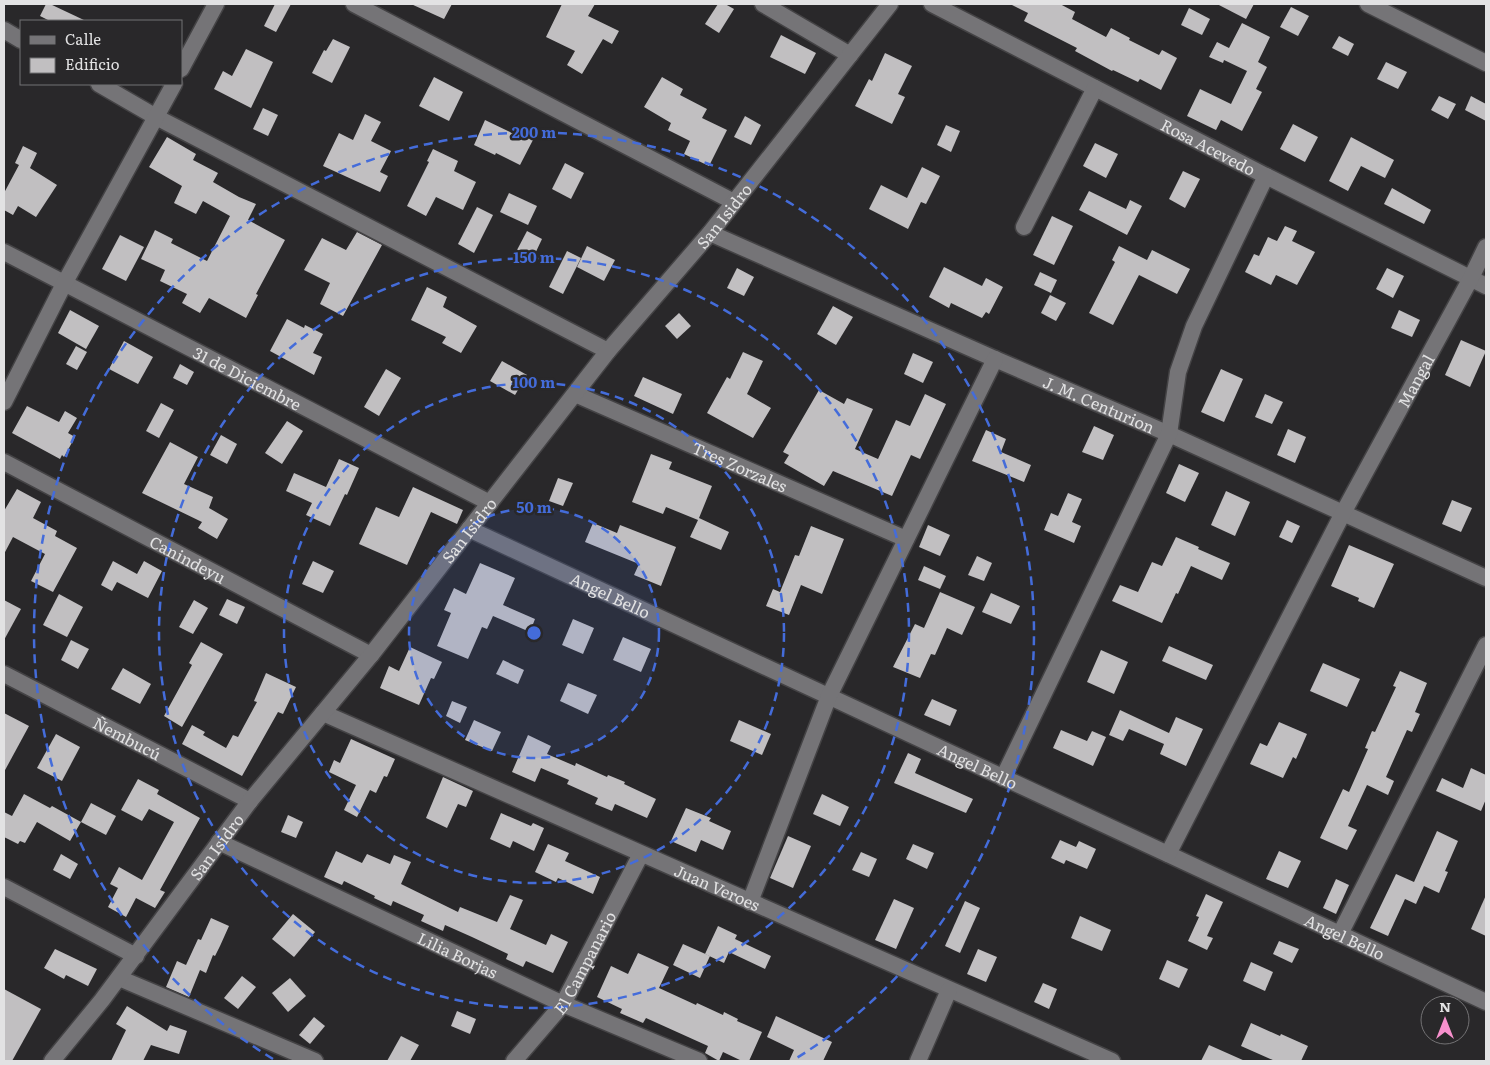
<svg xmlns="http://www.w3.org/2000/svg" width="1490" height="1065" font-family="Literata,serif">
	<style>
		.building { fill: #c1bfc1 }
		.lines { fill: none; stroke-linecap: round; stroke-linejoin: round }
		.street-casing { stroke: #444345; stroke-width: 19 }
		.street { stroke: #757477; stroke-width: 16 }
		.ring { fill: none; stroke: #446cda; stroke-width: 2.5; stroke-dasharray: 9 6 }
		.labels { text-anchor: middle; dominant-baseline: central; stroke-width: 5; stroke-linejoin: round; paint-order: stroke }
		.street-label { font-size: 16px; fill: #e2e2e3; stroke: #29282a }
		.centre { fill: #446cda; stroke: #29282a; stroke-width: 2.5 }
		.ring-label { font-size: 15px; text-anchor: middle; font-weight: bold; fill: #446cda; stroke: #29282a; stroke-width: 5; stroke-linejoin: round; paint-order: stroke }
	</style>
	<rect width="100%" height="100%" fill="#29282a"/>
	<g class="building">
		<polygon points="46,4 50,4 86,21 50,21 40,16"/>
		<polygon points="275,4 291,4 276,32 264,26"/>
		<polygon points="411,4 452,4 444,19"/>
		<polygon points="562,4 595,4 588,16 619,31 612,44 603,39 582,74 567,65 575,51 546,37"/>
		<polygon points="718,4 725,4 734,9 719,33 705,24"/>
		<polygon points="1010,4 1060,4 1075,12 1072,19 1106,37 1111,28 1130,38 1129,40 1159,55 1162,50 1177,58 1161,90 1140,79 1138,82 1113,70 1112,71 1075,51 1077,48 1024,21 1028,13"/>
		<polygon points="1217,4 1254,4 1246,19"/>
		<polygon points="1291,7 1309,16 1298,36 1280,27"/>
		<polygon points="1189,8 1210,19 1202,35 1181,25"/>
		<polygon points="1242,23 1270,37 1258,62 1267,67 1256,89 1262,92 1242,131 1221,120 1216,130 1187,116 1200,89 1231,104 1247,71 1224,60 1223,63 1209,57 1217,42 1229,48"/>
		<polygon points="781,35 816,53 805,74 770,57"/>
		<polygon points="1339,36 1354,44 1348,56 1332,48"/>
		<polygon points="333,39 350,47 332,83 312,73 324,50 326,51"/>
		<polygon points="246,49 273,62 251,108 214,89 223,71 232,76"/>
		<polygon points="885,53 912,66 898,94 905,97 892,124 855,106 869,79 872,81"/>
		<polygon points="1386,62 1407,72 1398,89 1377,79"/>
		<polygon points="434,77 463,92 449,121 419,106"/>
		<polygon points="662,77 683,89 680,95 707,109 702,118 727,130 709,166 684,154 690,141 668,130 671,123 644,107"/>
		<polygon points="1439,96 1456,104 1448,119 1431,110"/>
		<polygon points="1471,96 1486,104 1486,121 1465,110"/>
		<polygon points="263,108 278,115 268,136 253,129"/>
		<polygon points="365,114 381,122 371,141 391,151 380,172 388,176 380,192 323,166 339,133 353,140"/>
		<polygon points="745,116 761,125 751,145 734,137"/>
		<polygon points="485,120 512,133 515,128 534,138 520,165 496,153 495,155 474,145"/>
		<polygon points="1293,124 1318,137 1305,162 1280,149"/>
		<polygon points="946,125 960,131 951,152 937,145"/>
		<polygon points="167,137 196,154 193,160 218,173 213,182 239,197 256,204 248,220 285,240 256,294 258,295 246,318 209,298 200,313 182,303 187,294 160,281 165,270 141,259 155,230 173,239 171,243 207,261 230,216 203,201 196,214 174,203 182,186 149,167"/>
		<polygon points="1351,137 1394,160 1385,178 1361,166 1348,191 1329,181"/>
		<polygon points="1095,143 1118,154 1106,178 1083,166"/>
		<polygon points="23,146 37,153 30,168 57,185 36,217 18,206 13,215 4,210 4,193 19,165 15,163"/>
		<polygon points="433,149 458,161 454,171 476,182 463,210 436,197 426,216 407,206 429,162 427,161"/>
		<polygon points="565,163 584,173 571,199 552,189"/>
		<polygon points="922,167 940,176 926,204 921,202 908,229 869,209 881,185 907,198"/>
		<polygon points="1183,171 1200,179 1185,208 1169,199"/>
		<polygon points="1392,188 1431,210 1424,224 1384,204"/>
		<polygon points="1089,191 1126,209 1130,200 1142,206 1127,235 1079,210"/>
		<polygon points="509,193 537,206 528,225 500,212"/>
		<polygon points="477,207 493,215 474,253 458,244"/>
		<polygon points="1052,216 1073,226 1054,265 1033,255"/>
		<polygon points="1285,226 1297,231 1292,241 1315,252 1297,285 1276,275 1271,285 1245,272 1254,254 1259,256 1268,237 1277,241"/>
		<polygon points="527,231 542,239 533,258 517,250"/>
		<polygon points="357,232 382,245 343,316 320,304 330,283 304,270 322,238 346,250"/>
		<polygon points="120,235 144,247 126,281 102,269"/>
		<polygon points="587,246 615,260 604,281 577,267"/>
		<polygon points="1119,246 1147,260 1152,250 1190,269 1177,294 1139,275 1113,325 1089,313 1115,262 1112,260"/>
		<polygon points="567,251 581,258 563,294 549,287"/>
		<polygon points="944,267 982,286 986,278 1003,287 989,314 986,312 982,318 951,303 949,308 929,297"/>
		<polygon points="737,268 754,277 744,296 727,288"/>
		<polygon points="1387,268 1404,276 1393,298 1376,289"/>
		<polygon points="1040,272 1057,280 1051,293 1034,285"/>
		<polygon points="427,287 447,297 443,307 477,326 461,353 442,343 446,337 411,320"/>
		<polygon points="1050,295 1066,303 1056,321 1041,313"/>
		<polygon points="833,306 853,317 836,345 817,334"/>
		<polygon points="70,310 99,326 86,349 58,333"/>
		<polygon points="1399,310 1420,320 1412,337 1391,328"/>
		<polygon points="679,313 691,326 677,339 665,326"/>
		<polygon points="287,319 304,328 305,325 323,334 313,353 322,357 314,375 270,351"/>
		<polygon points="1461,340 1486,351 1470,387 1445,375"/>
		<polygon points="124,341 153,357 138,384 109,369"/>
		<polygon points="76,346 87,352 77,370 66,364"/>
		<polygon points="743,352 763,361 747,394 771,408 753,438 707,413 727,377 730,379"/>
		<polygon points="913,353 933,362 923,383 904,374"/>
		<polygon points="502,361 527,375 515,395 490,381"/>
		<polygon points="180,364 194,372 187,385 173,378"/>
		<polygon points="386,369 401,378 379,416 364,407"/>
		<polygon points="1221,369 1243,379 1224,422 1201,412"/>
		<polygon points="643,377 682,394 673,414 634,396"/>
		<polygon points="819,390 844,404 847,398 873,409 855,449 878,459 896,420 910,426 925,394 946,404 920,459 911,455 892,496 833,471 824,486 784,463 789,455 783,452"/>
		<polygon points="1265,394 1283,402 1272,424 1255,417"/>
		<polygon points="161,403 174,410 159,438 146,431"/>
		<polygon points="27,406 59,422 65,411 77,418 68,433 75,437 64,457 62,455 60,459 12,433"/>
		<polygon points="287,421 303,431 282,464 265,453"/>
		<polygon points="1094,426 1114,435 1103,460 1082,452"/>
		<polygon points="1288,429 1306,437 1295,463 1277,455"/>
		<polygon points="986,430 1006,439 1001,452 1031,465 1024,482 972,461"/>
		<polygon points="221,435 237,444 227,464 210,455"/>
		<polygon points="170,442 198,457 184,484 213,497 209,508 228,519 217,539 198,528 202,522 142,493"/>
		<polygon points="651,454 672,462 669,469 712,486 699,518 729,532 721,550 690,537 698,520 666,507 663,514 632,502"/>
		<polygon points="339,459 359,468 347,495 345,494 330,526 306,515 312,503 286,491 294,473 326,487"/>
		<polygon points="1179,464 1199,473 1185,502 1166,493"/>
		<polygon points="558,478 573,483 563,506 549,501"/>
		<polygon points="413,487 463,510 457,524 431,512 407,565 359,544 376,507 399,517"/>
		<polygon points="17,489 41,502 33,518 57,531 55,536 77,548 53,592 31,581 45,554 13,537 4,554 4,511"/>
		<polygon points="1226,491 1250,502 1235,536 1211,525"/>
		<polygon points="1068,493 1082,499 1072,522 1081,526 1074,543 1044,530 1051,513 1058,516"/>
		<polygon points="1452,500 1472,508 1461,532 1442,524"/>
		<polygon points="1287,520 1300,526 1292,543 1279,537"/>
		<polygon points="593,523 617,533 620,525 676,547 661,586 634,575 639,564 585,542"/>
		<polygon points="928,525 950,535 940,556 919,547"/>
		<polygon points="811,526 844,539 822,594 801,585 789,615 766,606 773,589 780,592 795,555 799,556"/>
		<polygon points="1176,537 1199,547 1198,549 1230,563 1222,580 1191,566 1178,594 1176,593 1162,623 1112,601 1120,585 1138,592 1152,562 1162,566"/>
		<polygon points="1349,545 1394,564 1374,608 1358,601 1359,598 1331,586"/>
		<polygon points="977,556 992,563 984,581 968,575"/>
		<polygon points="113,561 137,574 144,561 162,571 148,598 117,582 112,591 101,585"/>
		<polygon points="313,561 334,571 323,593 302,584"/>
		<polygon points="480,563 515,578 503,605 535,619 530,632 493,616 487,629 482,627 468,659 437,646 451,613 444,610 454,588 466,594"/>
		<polygon points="924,566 946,576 940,589 918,580"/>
		<polygon points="940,592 975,607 962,635 947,628 935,655 931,654 920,678 893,667 915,624 924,628"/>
		<polygon points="991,593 1020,606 1011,624 982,612"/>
		<polygon points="59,594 83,607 67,637 43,625"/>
		<polygon points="227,599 245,607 237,624 219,615"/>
		<polygon points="4,600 21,609 4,640"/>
		<polygon points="194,600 208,608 193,634 179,627"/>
		<polygon points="573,619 594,628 583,654 562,645"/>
		<polygon points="623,637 651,649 641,672 613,660"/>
		<polygon points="71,640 89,649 78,669 61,660"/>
		<polygon points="201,642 223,654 182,727 164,716 192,665 189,663"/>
		<polygon points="1169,646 1213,665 1206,680 1162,661"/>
		<polygon points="410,647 442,662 434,679 431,678 419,705 380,688 389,666 399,671"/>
		<polygon points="1101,650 1128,662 1114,694 1087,682"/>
		<polygon points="503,660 524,670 518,684 496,674"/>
		<polygon points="1323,663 1360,679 1347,707 1310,691"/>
		<polygon points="123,668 151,684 140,704 111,689"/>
		<polygon points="1400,671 1427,683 1415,712 1420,714 1412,732 1407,730 1386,777 1394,781 1388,795 1367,785 1348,826 1357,830 1347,850 1320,838 1343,789 1349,792 1368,749 1365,748 1372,731 1375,732 1396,687 1393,686"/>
		<polygon points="266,673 296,687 283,714 278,712 242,776 182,744 192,725 205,732 203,735 226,748 233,735 238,737 257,702 254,701"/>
		<polygon points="568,683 597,695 588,714 560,701"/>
		<polygon points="932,699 957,710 950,726 924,715"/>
		<polygon points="452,701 467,707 460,723 446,716"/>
		<polygon points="1120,710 1169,733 1176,717 1203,729 1186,766 1160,754 1164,744 1129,729 1123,741 1109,735"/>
		<polygon points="4,713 29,726 4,772"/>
		<polygon points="474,720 501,732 492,751 465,740"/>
		<polygon points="739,720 771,734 762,755 730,741"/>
		<polygon points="1279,722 1307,734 1296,759 1293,757 1283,778 1250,764 1260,743 1267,746"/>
		<polygon points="1061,730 1087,741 1092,731 1106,737 1093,766 1053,748"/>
		<polygon points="56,734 80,747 62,781 37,768"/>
		<polygon points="528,735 551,746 547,754 575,766 576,763 607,777 608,775 625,782 624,784 656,799 647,818 615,804 612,811 595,804 598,798 567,784 569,780 541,768 535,782 512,772"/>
		<polygon points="351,739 395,759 387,777 384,776 376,793 370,790 357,817 344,810 356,785 329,772 334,760 340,763"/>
		<polygon points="908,753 921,759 915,773 973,799 966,813 894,783"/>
		<polygon points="1471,768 1486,775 1486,799 1481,811 1436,791 1442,778 1463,788"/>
		<polygon points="443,777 473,791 466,807 458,804 447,828 426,818"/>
		<polygon points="138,779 159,790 157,794 200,818 160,890 165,892 155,908 136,898 126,917 108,907 118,888 110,884 119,867 142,880 174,822 149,809 142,821 121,810"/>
		<polygon points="24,794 50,808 52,806 81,822 70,841 37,822 25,843 20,841 18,844 4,837 4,812 12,816"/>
		<polygon points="822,794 849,807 840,826 813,814"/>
		<polygon points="91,803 116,816 106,835 81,822"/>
		<polygon points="686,808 711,818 709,821 731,831 723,850 701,840 696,852 671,841"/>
		<polygon points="501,813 531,826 533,823 544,828 534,851 513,841 510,848 490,839"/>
		<polygon points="288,815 303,822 296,838 281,832"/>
		<polygon points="1437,831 1458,841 1445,871 1448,872 1439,893 1424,886 1416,904 1405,899 1388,936 1370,928 1396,874 1414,882"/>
		<polygon points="788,836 811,846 793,888 770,878"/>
		<polygon points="1060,840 1076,847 1079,841 1096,849 1087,869 1066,860 1064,864 1051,858"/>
		<polygon points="548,844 569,853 565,861 600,877 593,894 558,878 556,882 535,872"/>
		<polygon points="913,844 934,853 927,869 906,859"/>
		<polygon points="336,851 362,863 367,854 390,864 394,855 411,862 401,884 458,912 460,907 497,922 510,895 523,900 510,929 546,945 551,934 568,942 553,973 526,961 523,967 506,959 508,954 472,937 445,925 443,931 421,921 424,915 393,901 391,906 374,898 375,896 344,881 342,885 324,877"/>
		<polygon points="1279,851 1301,861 1288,888 1266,879"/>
		<polygon points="861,852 877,859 869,877 852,870"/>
		<polygon points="61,854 78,864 70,879 53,870"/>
		<polygon points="1336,879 1349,885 1336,914 1323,908"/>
		<polygon points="1206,894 1223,902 1207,936 1213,938 1207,950 1188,941 1199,917 1196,916"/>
		<polygon points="1486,895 1486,936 1471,929"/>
		<polygon points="894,899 914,908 896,949 875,940"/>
		<polygon points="965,901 980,908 960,953 945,946"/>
		<polygon points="293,914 315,932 294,957 272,939"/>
		<polygon points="1080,916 1111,930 1102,951 1071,938"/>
		<polygon points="211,918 229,926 220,946 215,956 213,955 206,973 200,970 189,997 166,987 177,961 186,965 198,939 201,940"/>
		<polygon points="718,926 737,935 735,939 771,956 765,969 729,952 724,963 705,954"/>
		<polygon points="1279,941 1299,949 1292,963 1273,954"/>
		<polygon points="683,944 710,956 700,978 673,965"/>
		<polygon points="55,949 97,969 88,986 66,975 64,979 44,968"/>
		<polygon points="978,949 997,957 986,982 967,974"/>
		<polygon points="638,953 669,967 659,988 696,1005 697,1003 723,1015 724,1012 738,1019 737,1021 762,1032 749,1061 742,1061 723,1052 719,1061 705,1053 708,1046 646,1018 643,1023 620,1013 622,1009 597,997 611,966 628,974"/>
		<polygon points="1167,960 1188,969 1179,988 1159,979"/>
		<polygon points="1251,962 1273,972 1265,991 1243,981"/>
		<polygon points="242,976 256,987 238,1009 224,998"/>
		<polygon points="290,978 306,996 288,1012 272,993"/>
		<polygon points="1043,983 1057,989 1049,1009 1034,1002"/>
		<polygon points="4,989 41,1009 12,1061 4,1061"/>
		<polygon points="127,1006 167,1031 170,1025 187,1031 179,1054 151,1045 143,1061 111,1061 126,1030 116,1024"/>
		<polygon points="457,1011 476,1019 470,1034 451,1026"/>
		<polygon points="776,1016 832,1042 823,1061 789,1061 794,1050 767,1037"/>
		<polygon points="314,1017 325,1026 310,1044 299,1035"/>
		<polygon points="1251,1023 1280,1036 1281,1034 1308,1046 1301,1061 1275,1061 1241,1046"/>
		<polygon points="401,1036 419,1045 410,1061 387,1061"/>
		<polygon points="1209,1045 1245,1061 1201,1061"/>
	</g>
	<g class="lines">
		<g class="street-casing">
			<g id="street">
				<polyline points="354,4 734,202"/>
				<polyline points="763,4 850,55"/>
				<path id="s1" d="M932 4 1266 176 1486 286"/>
				<polyline points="1368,4 1486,63"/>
				<polyline points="4,30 21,40"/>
				<polyline points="181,69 216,4"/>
				<polyline points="99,84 156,117 608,351"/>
				<polyline points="1024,227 1095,88"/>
				<path id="s2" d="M710 233 995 359 1169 434 1486 578"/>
				<path id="s3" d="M4 252 490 503"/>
				<path id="s4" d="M575 394 906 539"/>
				<polyline points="4,402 64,284 174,84"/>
				<path id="s5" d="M4 462 371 655"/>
				<path id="s6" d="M469 529 1486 1002"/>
				<path id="s7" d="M4 674 250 801"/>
				<path id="s8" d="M323 713 1112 1061"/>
				<polyline points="1003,778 1169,434 1178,372 1194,326 1266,176"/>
				<path id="s9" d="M219 842 563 1004 699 1061"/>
				<path id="s10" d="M1168 854 1343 513 1471 278 1486 247"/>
				<polyline points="4,887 136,956"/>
				<polyline points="750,902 829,696 995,359"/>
				<polyline points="1340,934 1486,645"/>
				<polyline points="119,978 315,1061"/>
				<path id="s11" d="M52 1061 102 1000 250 801 371 655 608 351 710 233 890 4"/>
				<path id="s12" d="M514 1061 563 1004 641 854"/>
				<polyline points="918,1061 949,990"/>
			</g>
		</g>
		<use href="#street" class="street"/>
	</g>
	<circle cx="534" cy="633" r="125" fill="#446cda" fill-opacity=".12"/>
	<g class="ring">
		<circle cx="534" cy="633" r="125"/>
		<circle cx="534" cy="633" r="250"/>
		<circle cx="534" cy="633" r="375"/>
		<path d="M273 1059A500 500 0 1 1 795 1059"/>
	</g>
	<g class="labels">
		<g class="street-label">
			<text stroke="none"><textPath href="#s1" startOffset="311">Rosa Acevedo</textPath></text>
			<text stroke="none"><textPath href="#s11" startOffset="1080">San Isidro</textPath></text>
			<text stroke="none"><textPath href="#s3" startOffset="274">31 de Diciembre</textPath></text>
			<text stroke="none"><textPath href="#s10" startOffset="534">Mangal</textPath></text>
			<text stroke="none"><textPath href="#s2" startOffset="425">J. M. Centurion</textPath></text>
			<text stroke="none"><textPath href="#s4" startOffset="180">Tres Zorzales</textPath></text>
			<text stroke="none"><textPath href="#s11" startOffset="675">San Isidro</textPath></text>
			<text stroke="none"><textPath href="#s5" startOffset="208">Canindeyu</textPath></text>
			<text stroke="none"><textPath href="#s6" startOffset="156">Angel Bello</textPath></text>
			<text stroke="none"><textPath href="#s7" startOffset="139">Ñembucú</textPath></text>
			<text stroke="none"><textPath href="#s6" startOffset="561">Angel Bello</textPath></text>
			<text stroke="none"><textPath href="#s11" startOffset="270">San Isidro</textPath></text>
			<text stroke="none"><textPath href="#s8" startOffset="431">Juan Veroes</textPath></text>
			<text stroke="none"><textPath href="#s6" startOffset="966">Angel Bello</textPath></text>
			<text stroke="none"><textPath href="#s9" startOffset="264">Lilia Borjas</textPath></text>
			<text stroke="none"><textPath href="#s12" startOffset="122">El Campanario</textPath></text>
		</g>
	</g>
	<circle cx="534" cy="633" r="8" class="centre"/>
	<g class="ring-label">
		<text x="534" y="138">200 m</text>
		<text x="534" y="263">150 m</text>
		<text x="534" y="388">100 m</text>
		<text x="534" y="513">50 m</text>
	</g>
	<rect width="1490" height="1065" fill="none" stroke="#e2e2e3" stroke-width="10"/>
	<rect x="20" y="20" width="162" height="65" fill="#29282a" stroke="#737274"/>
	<rect x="30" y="36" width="25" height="8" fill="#757477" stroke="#737274"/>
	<text x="65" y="45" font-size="15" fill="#e2e2e3">Calle</text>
	<rect x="30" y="58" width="25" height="15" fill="#c1bfc1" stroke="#737274"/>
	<text x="65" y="70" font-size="15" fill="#e2e2e3">Edificio</text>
	<g transform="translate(1445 1020)"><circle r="24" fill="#29282a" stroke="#737274"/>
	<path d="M0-4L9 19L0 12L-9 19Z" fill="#f790cd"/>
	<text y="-8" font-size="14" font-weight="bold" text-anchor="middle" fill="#e2e2e3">N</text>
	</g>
</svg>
